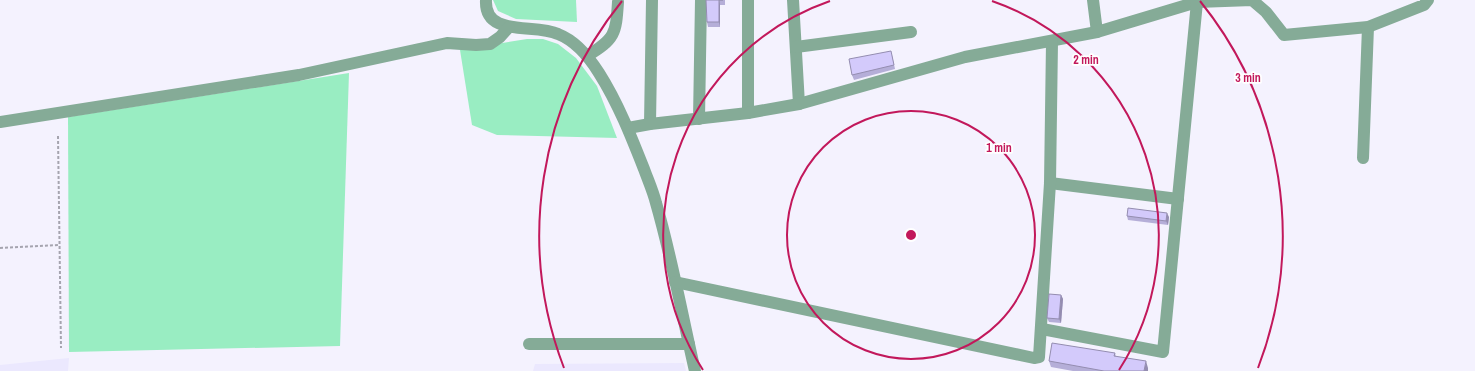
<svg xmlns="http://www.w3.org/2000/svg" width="1475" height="371" font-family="'Archivo Narrow',sans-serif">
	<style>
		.built { fill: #ebe8fe }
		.green { fill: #99edc2 }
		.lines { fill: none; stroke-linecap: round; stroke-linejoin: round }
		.path { stroke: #a5a4af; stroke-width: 2; stroke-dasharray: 3 2; stroke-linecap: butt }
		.minor { stroke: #85ab97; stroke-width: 12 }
		.wall { fill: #b5aed8 }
		.shaded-wall { fill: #948db0 }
		.building { fill: #d3cafb; stroke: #948db0 }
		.ring { fill: none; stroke: #c2185b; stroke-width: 2 }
		.centre { fill: #c2185b; stroke: #fff; stroke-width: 2 }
		.ring-label { font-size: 12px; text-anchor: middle; font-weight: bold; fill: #c2185b; stroke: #fff; stroke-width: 3.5; stroke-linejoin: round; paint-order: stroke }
	</style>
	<rect width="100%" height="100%" fill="#f4f2fe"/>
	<g class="built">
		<polygon points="69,358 68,371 0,371 0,365"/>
		<polygon points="684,363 686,371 533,371 535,364"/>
	</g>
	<g class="green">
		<polygon points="493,0 576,0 577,22 516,19 498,11"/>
		<polygon points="527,39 543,39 558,44 576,58 597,86 617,138 497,135 472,125 460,50"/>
		<polygon points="349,73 340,346 69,352 68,117"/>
	</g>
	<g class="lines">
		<g class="path">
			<polyline points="58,136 61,348"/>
			<polyline points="0,248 59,245"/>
		</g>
		<g class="minor">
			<path d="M486 0C484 38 535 23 558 34 576 41 589 57 599 73 618 103 631 136 644 169 648 180 653 191 656 203 672 258 682 315 695 371"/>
			<polyline points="793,0 799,104"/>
			<polyline points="1093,0 1097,32"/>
			<polyline points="796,47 911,32"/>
			<path d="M587 56C615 39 616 34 618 2"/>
			<polyline points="748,113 748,0"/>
			<polyline points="699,119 701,0"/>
			<polyline points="0,122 299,75 447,43 476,45 490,44 500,37 509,27"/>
			<polyline points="650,124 652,0"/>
			<polyline points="628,128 650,124 748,113 799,104 965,57 1097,32 1197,2 1252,0 1266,12 1284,35 1368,27 1424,5 1428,0"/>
			<polyline points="1363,158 1368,27"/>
			<polyline points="1050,183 1178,199"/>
			<polyline points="675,282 1034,358 1039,357 1050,183 1052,42"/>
			<polyline points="1042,329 1163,352 1197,2"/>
			<polyline points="529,344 689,344"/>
		</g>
	</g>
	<g class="wall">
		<polygon points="706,0 725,0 725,5 720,5 720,27 708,27 707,22"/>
		<polygon points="892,55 895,69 854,80 852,75"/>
		<polygon points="1127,216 1169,217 1168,225 1128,220"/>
		<polygon points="1061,295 1063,299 1061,323 1049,322 1047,318"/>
		<polygon points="1115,353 1116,357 1148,368 1148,371 1073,371 1051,367 1049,361"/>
	</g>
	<g class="shaded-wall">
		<polygon points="719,0 720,5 720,27 719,22"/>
		<polygon points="1167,213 1169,217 1168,225 1166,221"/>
		<polygon points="1061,295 1063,299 1061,323 1059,319"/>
		<polygon points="1146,361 1148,368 1148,371 1144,371"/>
	</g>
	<g class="building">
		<polygon points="706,0 723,0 719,0 719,22 707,22"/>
		<polygon points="891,51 894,65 852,75 849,59"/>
		<polygon points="1128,208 1167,213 1166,221 1127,216"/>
		<polygon points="1049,294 1061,295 1059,319 1047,318"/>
		<polygon points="1052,343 1115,353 1114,356 1146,361 1144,371 1104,371 1049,361"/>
	</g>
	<g class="ring">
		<circle cx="911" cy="235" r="124"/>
		<path d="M703 370A248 248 0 0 1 830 1M992 1A248 248 0 0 1 1119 370"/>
		<path d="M564 368A372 372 0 0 1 622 1M1200 1A372 372 0 0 1 1258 368"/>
	</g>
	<circle cx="911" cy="235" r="6" class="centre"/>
	<g class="ring-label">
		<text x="1086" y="64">2 min</text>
		<text x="1248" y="82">3 min</text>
		<text x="999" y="152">1 min</text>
	</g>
</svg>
